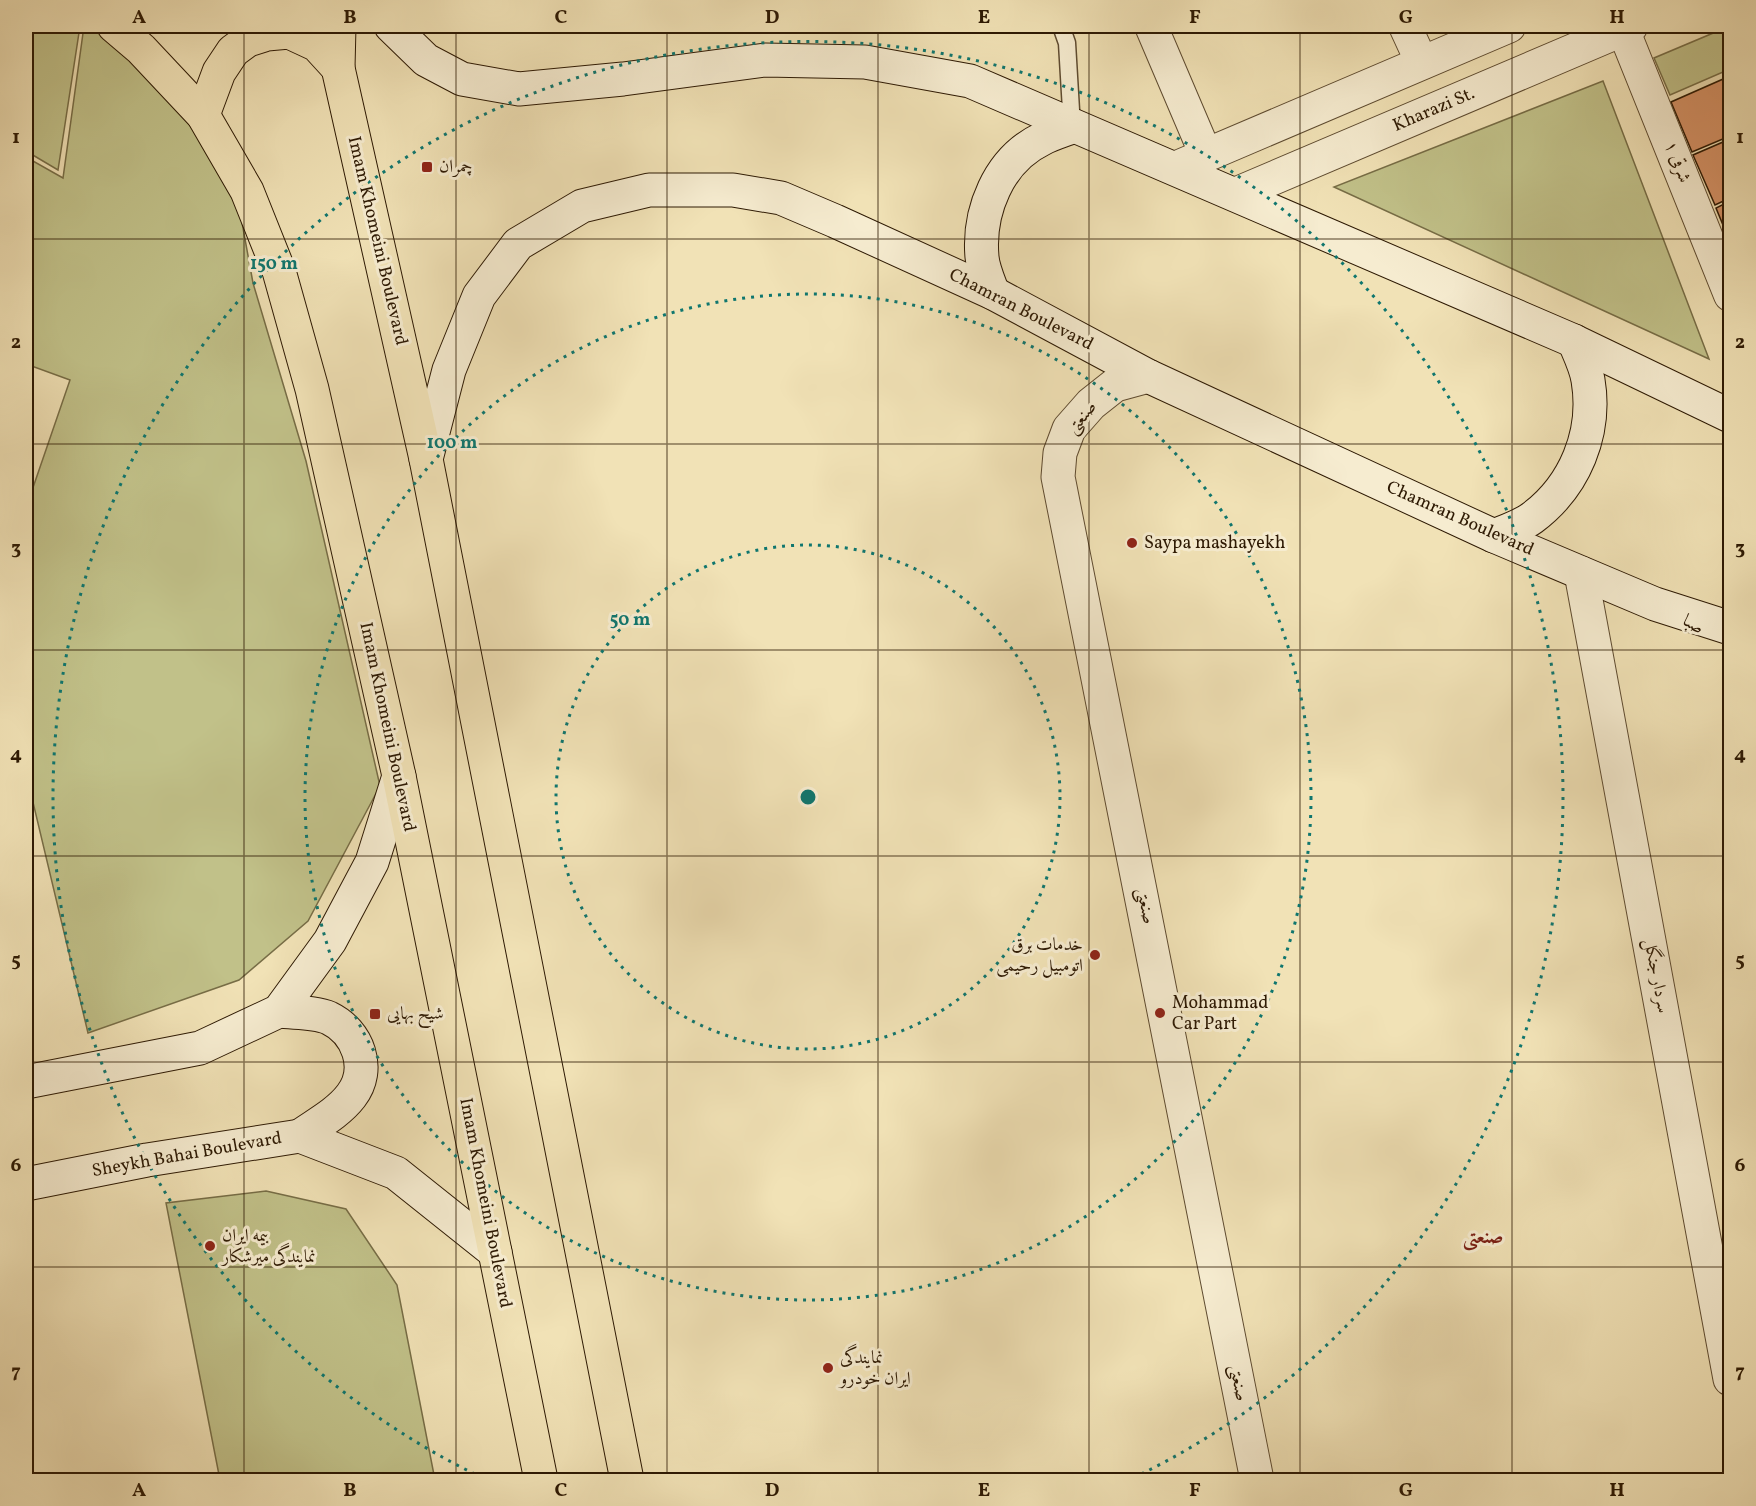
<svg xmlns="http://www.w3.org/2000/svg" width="1756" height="1506" font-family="Vollkorn,Amiri,serif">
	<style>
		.green { fill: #c1c189; stroke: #776d46; stroke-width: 1.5 }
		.building { fill: #d69266; stroke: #2d1903; stroke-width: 1.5 }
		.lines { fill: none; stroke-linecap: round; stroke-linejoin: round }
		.service-casing { stroke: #5e4b30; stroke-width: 19 }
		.minor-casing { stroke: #5e4b30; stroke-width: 34 }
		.tertiary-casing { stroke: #5e4b30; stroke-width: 35 }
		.secondary-casing { stroke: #2d1903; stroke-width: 35 }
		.primary-casing { stroke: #2d1903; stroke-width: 35 }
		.service { stroke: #f6ecd0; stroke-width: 16 }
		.minor { stroke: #f6ecd0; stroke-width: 32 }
		.tertiary { stroke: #f6ecd0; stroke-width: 33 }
		.secondary { stroke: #f6ecd0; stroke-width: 33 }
		.primary { stroke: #f1e2b6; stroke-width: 33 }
		.grid { fill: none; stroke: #2d1903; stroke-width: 1.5; stroke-opacity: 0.55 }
		.ring { fill: none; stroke: #0f766e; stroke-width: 3; stroke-dasharray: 3 6 }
		.poi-dot { fill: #8f2418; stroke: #f6ecd0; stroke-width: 2 }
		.labels { text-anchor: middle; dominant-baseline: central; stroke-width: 6; stroke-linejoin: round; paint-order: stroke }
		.street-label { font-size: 18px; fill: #2d1903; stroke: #f6ecd0 }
		.poi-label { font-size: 18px; fill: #2d1903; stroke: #f6ecd0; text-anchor: start }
		.neighbourhood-label { font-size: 20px; font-weight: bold; fill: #7a1f14; stroke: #f6ecd0 }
		.centre { fill: #0f766e; stroke: #f6ecd0; stroke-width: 3 }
		.ring-label { font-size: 18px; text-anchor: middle; font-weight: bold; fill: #0f766e; stroke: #f6ecd0; stroke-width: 6; stroke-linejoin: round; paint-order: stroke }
		.neatline { fill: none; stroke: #2d1903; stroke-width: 2 }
		.grid-label { font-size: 20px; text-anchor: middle; font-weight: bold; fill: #2d1903 }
	</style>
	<rect width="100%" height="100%" fill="#f1e2b6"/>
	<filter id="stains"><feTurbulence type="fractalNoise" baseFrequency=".00333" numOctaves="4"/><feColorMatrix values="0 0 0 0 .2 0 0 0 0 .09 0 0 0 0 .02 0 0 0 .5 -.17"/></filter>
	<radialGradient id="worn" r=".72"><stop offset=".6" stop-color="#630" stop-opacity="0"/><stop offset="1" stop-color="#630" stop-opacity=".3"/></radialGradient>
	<g class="green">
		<polygon points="26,26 80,26 58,170 26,151"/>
		<polygon points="84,26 90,26 140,68 202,133 241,217 253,283 306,461 380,786 308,921 239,980 88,1033 26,773 26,508 70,380 26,364 26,157 63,178"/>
		<polygon points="1730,26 1730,69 1670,95 1654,58"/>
		<polygon points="1603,81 1709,359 1334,187"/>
		<polygon points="266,1191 346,1209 397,1285 435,1480 220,1480 166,1203"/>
	</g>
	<g class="building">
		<polygon points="1730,76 1730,136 1692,152 1671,102"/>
		<polygon points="1730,139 1730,198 1715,205 1693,155"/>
		<polygon points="1730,201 1730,242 1716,208"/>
	</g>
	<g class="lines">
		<g class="service-casing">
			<polyline id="service" points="1061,26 1067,43 1072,127"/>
		</g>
		<g class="minor-casing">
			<g id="minor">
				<polyline points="1151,26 1206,155"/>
				<polyline points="1405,26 1422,63"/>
				<polyline points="1623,29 1730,295"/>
			</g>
		</g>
		<g class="tertiary-casing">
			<g id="tertiary">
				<polyline points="1176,168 1509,26"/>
				<polyline points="1236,194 1631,26"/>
				<polyline points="1148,376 1115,385 1091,404 1069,429 1060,453 1058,477 1257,1480"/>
				<polyline points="1581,573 1730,1379"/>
			</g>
		</g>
		<g class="secondary-casing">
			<g id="secondary">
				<polyline points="391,26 426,60 462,79 519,89 623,79 765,60 865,62 970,81 1574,341 1730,416"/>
				<path d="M993 293C989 282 983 269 982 257 978 212 998 160 1042 139 1051 134 1062 131 1072 127"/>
				<polyline points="426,459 449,370 479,296 518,244 582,206 649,190 733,190 781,198 835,221 993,293 1148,376 1494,536 1655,604 1730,628"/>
				<path d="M1494 536C1506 531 1521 526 1532 518 1575 486 1597 433 1588 380 1586 367 1579 353 1574 341"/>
				<path d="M279 1011C294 1013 315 1012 329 1018 358 1032 372 1069 351 1096 338 1113 317 1124 300 1136"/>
				<polyline points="26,1082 200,1048 279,1011 330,941 372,862 399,776"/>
				<polyline points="26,1184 147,1160 300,1136 396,1173 495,1252"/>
			</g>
		</g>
		<g class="primary-casing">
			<g id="primary">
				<polyline points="114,26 141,49 203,115 247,191 279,271 312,389 399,776 541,1480"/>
				<polyline points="339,26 338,68 426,459 627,1480"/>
				<polyline points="203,115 219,72 233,51 248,40 267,34 289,32 317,45 338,68"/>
			</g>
		</g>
		<use href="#service" class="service"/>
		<use href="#minor" class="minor"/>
		<use href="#tertiary" class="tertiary"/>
		<use href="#secondary" class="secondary"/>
		<use href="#primary" class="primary"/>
	</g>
	<path class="grid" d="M244 26V1480M456 26V1480M667 26V1480M878 26V1480M1089 26V1480M1300 26V1480M1512 26V1480M26 239H1730M26 444H1730M26 650H1730M26 856H1730M26 1062H1730M26 1267H1730"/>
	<g class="ring">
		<circle cx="808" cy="797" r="252"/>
		<circle cx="808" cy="797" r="503"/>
		<path d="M483 1478A755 755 0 1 1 1133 1478"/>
	</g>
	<g class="poi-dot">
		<rect x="421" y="161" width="12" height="12" rx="3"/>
		<circle cx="1132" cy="543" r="6"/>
		<circle cx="1095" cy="955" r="6"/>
		<circle cx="1160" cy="1013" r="6"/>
		<rect x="369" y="1008" width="12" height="12" rx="3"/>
		<circle cx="210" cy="1246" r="6"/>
		<circle cx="828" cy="1368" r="6"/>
	</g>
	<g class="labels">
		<g class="street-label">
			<text transform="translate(1434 110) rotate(-23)">Kharazi St.</text>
			<text transform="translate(1677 162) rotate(68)">۱ شرقی</text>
			<text transform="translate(377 241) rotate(77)">Imam Khomeini Boulevard</text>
			<text transform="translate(1021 310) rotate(27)">Chamran Boulevard</text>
			<text transform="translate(1082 418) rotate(-51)">صنعتی</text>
			<text transform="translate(1460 519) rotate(24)">Chamran Boulevard</text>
			<text transform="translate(1693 625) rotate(29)">صبا</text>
			<text transform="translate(387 727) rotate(78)">Imam Khomeini Boulevard</text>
			<text transform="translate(1145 906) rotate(78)">صنعتی</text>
			<text transform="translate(1656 976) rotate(79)">سردار جنگل</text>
			<text transform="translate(187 1155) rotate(-10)">Sheykh Bahai Boulevard</text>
			<text transform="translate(485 1203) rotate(79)">Imam Khomeini Boulevard</text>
			<text transform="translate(1238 1383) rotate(79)">صنعتی</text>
		</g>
		<g class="poi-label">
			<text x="439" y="167">چمران</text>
			<text x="1144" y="543">Saypa mashayekh</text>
			<text x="1083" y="945" text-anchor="end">خدمات برق<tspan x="1083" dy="21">اتومبیل رحیمی</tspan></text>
			<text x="1172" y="1003">Mohammad<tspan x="1172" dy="21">Car Part</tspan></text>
			<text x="387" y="1014">شیح بهایی</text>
			<text x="222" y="1236">بیمه ایران<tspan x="222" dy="21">نمایندگی میرشکار</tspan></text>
			<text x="840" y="1358">نمایندگی<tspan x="840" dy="21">ایران خودرو</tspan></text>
		</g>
		<g class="neighbourhood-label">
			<text x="1483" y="1238">صنعتی</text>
		</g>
	</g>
	<circle cx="808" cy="797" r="9" class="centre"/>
	<g class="ring-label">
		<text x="274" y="269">150 m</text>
		<text x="452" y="448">100 m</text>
		<text x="630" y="625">50 m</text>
	</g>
	<rect width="1756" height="1506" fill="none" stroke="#f1e2b6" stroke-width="66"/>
	<rect x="33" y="33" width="1690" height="1440" class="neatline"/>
	<g class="grid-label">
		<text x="139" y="23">A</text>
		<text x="350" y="23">B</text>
		<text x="561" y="23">C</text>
		<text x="772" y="23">D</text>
		<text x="984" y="23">E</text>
		<text x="1195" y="23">F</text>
		<text x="1406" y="23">G</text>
		<text x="1617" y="23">H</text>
		<text x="16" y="143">1</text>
		<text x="1740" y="143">1</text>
		<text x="16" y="348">2</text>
		<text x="1740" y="348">2</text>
		<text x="16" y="554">3</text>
		<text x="1740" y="554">3</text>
		<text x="16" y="760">4</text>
		<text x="1740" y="760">4</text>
		<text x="16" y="966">5</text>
		<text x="1740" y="966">5</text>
		<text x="16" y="1171">6</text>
		<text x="1740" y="1171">6</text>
		<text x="16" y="1377">7</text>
		<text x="1740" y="1377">7</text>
		<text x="139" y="1496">A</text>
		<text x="350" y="1496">B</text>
		<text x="561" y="1496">C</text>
		<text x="772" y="1496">D</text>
		<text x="984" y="1496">E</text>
		<text x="1195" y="1496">F</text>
		<text x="1406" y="1496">G</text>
		<text x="1617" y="1496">H</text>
	</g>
	<rect width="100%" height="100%" filter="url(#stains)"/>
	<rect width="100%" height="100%" fill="url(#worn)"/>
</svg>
